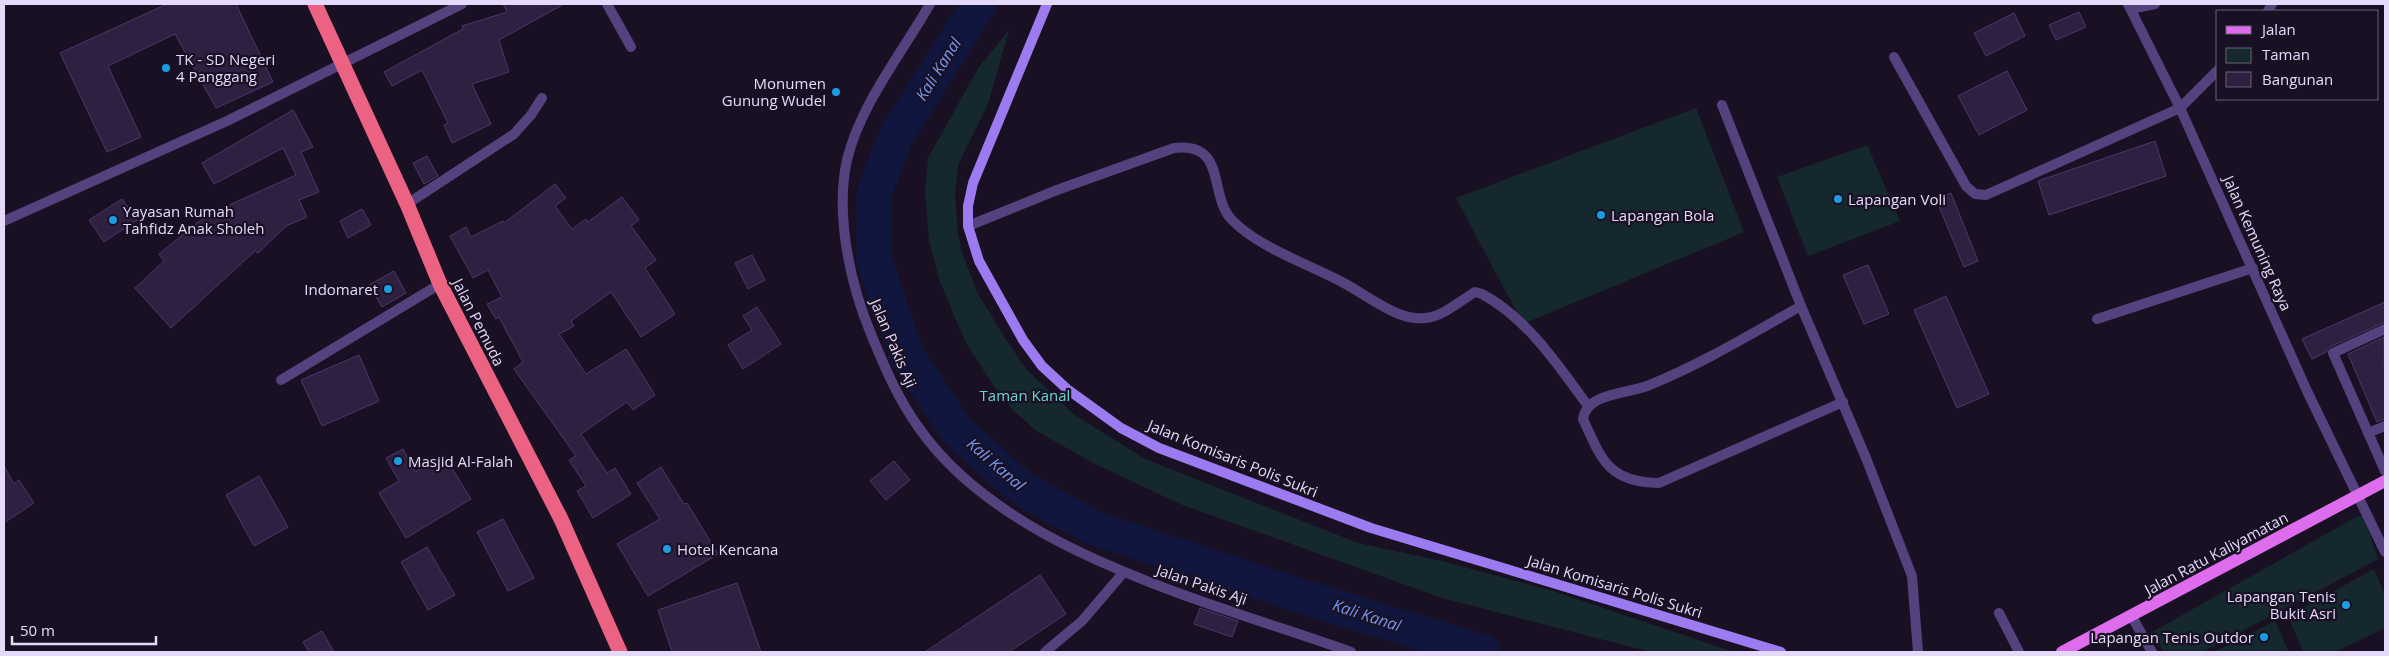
<svg xmlns="http://www.w3.org/2000/svg" width="2389" height="656" font-family="'Open Sans',sans-serif">
	<style>
		.green { fill: #15282d }
		.lines { fill: none; stroke-linecap: round; stroke-linejoin: round }
		.river { stroke: #10163d; stroke-width: 35 }
		.building { fill: #2f2042; stroke: #4d356b }
		.lane { stroke: #53427d; stroke-width: 10 }
		.street { stroke: #53427d; stroke-width: 10 }
		.secondary { stroke: #9b7bef; stroke-width: 10 }
		.primary { stroke: #dd6ded; stroke-width: 12 }
		.highway { stroke: #eb6282; stroke-width: 15 }
		.poi-dot { fill: #1c9de3; stroke: #191123; stroke-width: 2 }
		.labels { text-anchor: middle; dominant-baseline: central; stroke-width: 4.5; stroke-linejoin: round; paint-order: stroke }
		.poi-label { font-size: 15px; fill: #e5d9fa; stroke: #191123; text-anchor: start }
		.street-label { font-size: 15px; fill: #e5d9fa; stroke: #191123 }
		.park-label { font-size: 15px; fill: #6dd2d1; stroke: #191123 }
		.water-label { font-size: 16px; font-style: italic; fill: #7397ee; stroke: #191123 }
	</style>
	<rect width="100%" height="100%" fill="#191123"/>
	<g class="green">
		<polygon points="1009,30 988,104 958,165 955,194 958,235 963,255 978,294 1005,338 1026,369 1075,415 1145,459 1358,543 1442,561 1553,591 1734,652 1651,652 1442,598 1180,504 1093,463 1035,430 1014,411 993,385 968,346 955,318 939,279 929,240 925,191 928,158 979,67"/>
		<polygon points="1696,108 1744,232 1523,324 1456,198"/>
		<polygon points="1867,145 1900,221 1808,256 1777,177"/>
		<polygon points="2358,516 2364,517 2378,559 2203,652 2164,652 2152,632"/>
		<polygon points="2374,569 2385,595 2385,628 2335,652 2303,652 2288,616"/>
		<polygon points="2275,621 2289,652 2214,652"/>
	</g>
	<g class="lines">
		<polyline class="river" points="979,4 896,136 874,193 874,260 907,356 957,431 1021,488 1094,528 1310,599 1483,652"/>
	</g>
	<g class="building">
		<polygon points="167,4 236,4 273,82 216,108 175,34 108,66 141,137 107,152 60,53"/>
		<polygon points="503,4 564,4 499,40 509,72 472,84 491,124 452,143 444,125 448,123 422,70 392,86 384,72 463,29 462,26 507,12"/>
		<polygon points="2079,12 2086,27 2056,40 2049,25"/>
		<polygon points="2014,13 2025,36 1986,56 1974,33"/>
		<polygon points="2007,71 2027,110 1979,135 1958,96"/>
		<polygon points="293,110 313,147 301,152 319,192 299,200 307,217 286,226 258,253 255,251 171,328 135,288 164,261 159,254 207,215 296,175 283,148 214,184 202,163"/>
		<polygon points="2155,141 2166,176 2049,215 2038,181"/>
		<polygon points="427,156 438,176 424,184 413,163"/>
		<polygon points="555,184 566,198 555,206 572,229 586,219 588,222 622,197 639,220 631,226 656,260 645,268 675,314 641,337 611,292 571,321 574,326 559,334 586,374 626,349 655,395 633,410 627,402 581,434 607,473 615,468 631,494 593,518 577,491 586,486 569,460 576,456 514,369 523,362 499,317 496,319 487,304 502,297 488,270 473,278 450,236 466,227 471,237 503,221 504,223"/>
		<polygon points="1951,193 1978,261 1964,267 1936,199"/>
		<polygon points="122,199 137,220 104,242 89,220"/>
		<polygon points="362,209 371,225 348,238 340,221"/>
		<polygon points="752,255 765,280 748,289 735,263"/>
		<polygon points="1868,265 1889,314 1864,324 1843,275"/>
		<polygon points="394,271 406,293 382,307 369,285"/>
		<polygon points="1946,296 1989,394 1957,408 1914,310"/>
		<polygon points="2385,302 2385,322 2330,347 2326,352 2312,359 2302,339"/>
		<polygon points="757,307 781,344 743,369 728,345 752,330 743,316"/>
		<polygon points="2384,337 2385,419 2377,422 2348,354"/>
		<polygon points="359,355 379,401 322,426 301,380"/>
		<polygon points="403,449 415,472 444,455 471,499 406,538 379,493 399,481 386,458"/>
		<polygon points="894,461 910,480 886,500 870,481"/>
		<polygon points="4,466 14,484 19,480 34,503 4,523"/>
		<polygon points="661,467 684,504 687,503 718,554 648,596 617,544 660,519 637,483"/>
		<polygon points="259,476 288,527 254,546 226,495"/>
		<polygon points="503,519 534,578 508,591 477,532"/>
		<polygon points="427,547 455,595 428,610 401,562"/>
		<polygon points="1040,575 1066,614 1009,652 925,652"/>
		<polygon points="737,583 761,652 672,652 658,610"/>
		<polygon points="1200,608 1238,621 1232,637 1194,624"/>
		<polygon points="322,631 334,652 309,652 303,642"/>
	</g>
	<g class="lines">
		<g class="lane">
			<polyline points="607,4 631,47"/>
			<path d="M968 226 1057 190 1174 148C1229 142 1207 196 1233 221 1260 248 1308 264 1342 282 1361 292 1379 306 1399 314 1407 317 1416 319 1425 318 1442 317 1460 301 1475 292L1482 294C1527 318 1559 366 1588 406"/>
			<polyline points="2385,329 2333,353 2385,471"/>
			<polyline points="281,380 440,284"/>
			<polyline points="2368,433 2385,426"/>
			<polyline points="1045,652 1082,621 1123,573"/>
		</g>
		<g class="street">
			<path d="M930 4C902 53 860 105 847 160 835 214 850 284 871 334 884 366 898 399 919 428 1007 554 1212 602 1351 652"/>
			<polyline points="2128,4 2180,108 2307,391 2385,552"/>
			<polyline points="2131,9 2155,4"/>
			<polyline points="2268,11 2272,4"/>
			<polyline points="1894,57 1966,186 1975,194 1986,195 2180,108 2218,70"/>
			<polyline points="1722,105 1801,306 1866,458 1912,576 1918,652"/>
			<polyline points="407,204 514,134 531,115 542,98"/>
			<polyline points="4,221 227,121 462,4"/>
			<path d="M1801 306C1751 334 1700 365 1647 386 1626 394 1587 393 1583 419 1602 461 1609 482 1659 483L1843 402"/>
			<polyline points="2097,319 2253,268"/>
			<polyline points="1999,613 2019,652"/>
			<polyline points="2132,617 2152,652"/>
		</g>
		<polyline class="secondary" points="1047,4 973,183 968,206 968,226 979,261 1023,340 1042,366 1067,389 1121,428 1159,448 1371,528 1781,652"/>
		<polyline class="primary" points="2062,652 2385,481"/>
		<polyline class="highway" points="315,4 407,204 440,284 561,519 620,652"/>
	</g>
	<g class="poi-dot">
		<circle cx="166" cy="68" r="5"/>
		<circle cx="836" cy="92" r="5"/>
		<circle cx="1838" cy="199" r="5"/>
		<circle cx="1601" cy="215" r="5"/>
		<circle cx="113" cy="220" r="5"/>
		<circle cx="388" cy="289" r="5"/>
		<circle cx="398" cy="461" r="5"/>
		<circle cx="667" cy="549" r="5"/>
		<circle cx="2346" cy="605" r="5"/>
		<circle cx="2264" cy="637" r="5"/>
	</g>
	<g class="labels">
		<g class="poi-label">
			<text x="176" y="59">TK - SD Negeri<tspan x="176" dy="17">4 Panggang</tspan></text>
			<text x="826" y="83" text-anchor="end">Monumen<tspan x="826" dy="17">Gunung Wudel</tspan></text>
			<text x="1848" y="199">Lapangan Voli</text>
			<text x="123" y="211">Yayasan Rumah<tspan x="123" dy="17">Tahfidz Anak Sholeh</tspan></text>
			<text x="1611" y="215">Lapangan Bola</text>
			<text x="378" y="289" text-anchor="end">Indomaret</text>
			<text x="408" y="461">Masjid Al-Falah</text>
			<text x="677" y="549">Hotel Kencana</text>
			<text x="2336" y="596" text-anchor="end">Lapangan Tenis<tspan x="2336" dy="17">Bukit Asri</tspan></text>
			<text x="2254" y="637" text-anchor="end">Lapangan Tenis Outdor</text>
		</g>
		<g class="street-label">
			<text transform="translate(2258 243) rotate(66)">Jalan Kemuning Raya</text>
			<text transform="translate(479 322) rotate(63)">Jalan Pemuda</text>
			<text transform="translate(894 343) rotate(67)">Jalan Pakis Aji</text>
			<text transform="translate(1233 458) rotate(22)">Jalan Komisaris Polis Sukri</text>
			<text transform="translate(2216 553) rotate(-28)">Jalan Ratu Kaliyamatan</text>
			<text transform="translate(1202 584) rotate(19)">Jalan Pakis Aji</text>
			<text transform="translate(1615 586) rotate(17)">Jalan Komisaris Polis Sukri</text>
		</g>
		<g class="park-label">
			<text x="1025" y="395">Taman Kanal</text>
		</g>
		<g class="water-label">
			<text transform="translate(938 69) rotate(-58)">Kali Kanal</text>
			<text transform="translate(996 464) rotate(41)">Kali Kanal</text>
			<text transform="translate(1367 615) rotate(18)">Kali Kanal</text>
		</g>
	</g>
	<rect width="2389" height="656" fill="none" stroke="#e5d9fa" stroke-width="10"/>
	<rect x="2216" y="10" width="162" height="90" fill="#191123" stroke="#6b6179"/>
	<rect x="2226" y="26" width="25" height="8" fill="#dd6ded" stroke="#6b6179"/>
	<text x="2262" y="35" font-size="15" fill="#e5d9fa">Jalan</text>
	<rect x="2226" y="48" width="25" height="15" fill="#15282d" stroke="#6b6179"/>
	<text x="2262" y="60" font-size="15" fill="#e5d9fa">Taman</text>
	<rect x="2226" y="72" width="25" height="15" fill="#2f2042" stroke="#6b6179"/>
	<text x="2262" y="85" font-size="15" fill="#e5d9fa">Bangunan</text>
	<path d="M12 636v8h144v-8" fill="none" stroke="#e5d9fa" stroke-width="2.5"/>
	<text x="20" y="636" font-size="15" fill="#e5d9fa" stroke="#191123" stroke-width="4" paint-order="stroke">50 m</text>
</svg>
